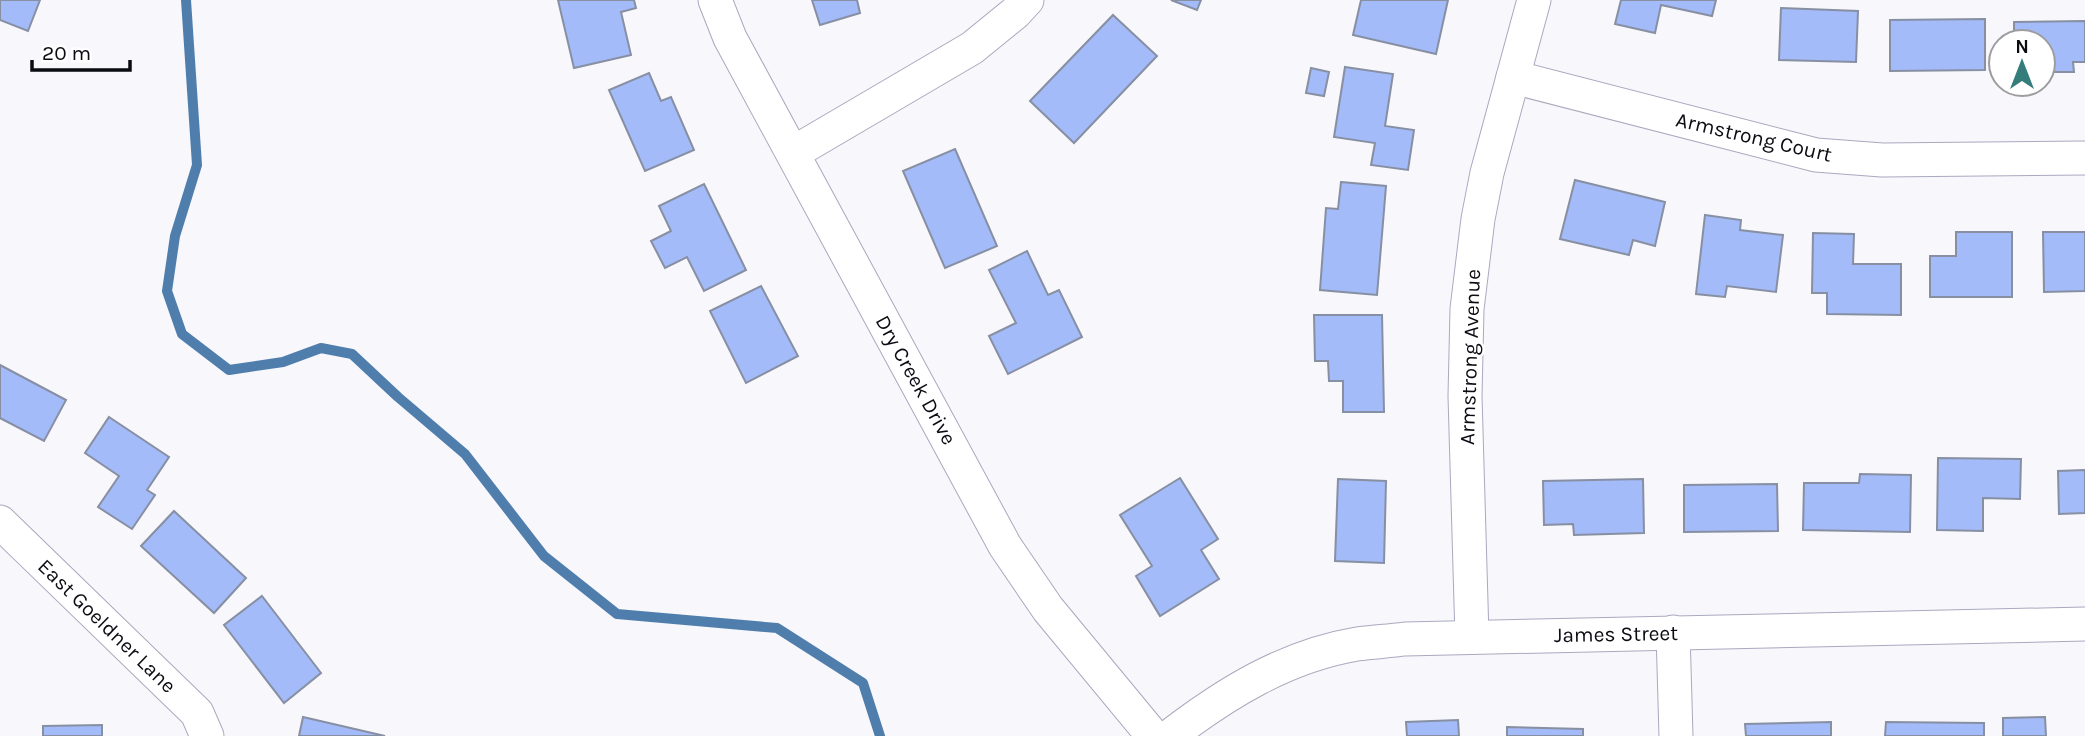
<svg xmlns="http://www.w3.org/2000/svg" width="2085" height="736" font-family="Karla,sans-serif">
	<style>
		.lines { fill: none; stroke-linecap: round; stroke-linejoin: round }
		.stream { stroke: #507eac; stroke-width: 10 }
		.building { fill: #a4bbf9; stroke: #878fa3; stroke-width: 2 }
		.minor-casing { stroke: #a9a9bf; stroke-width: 35 }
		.minor { stroke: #fff; stroke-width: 33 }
		.labels { text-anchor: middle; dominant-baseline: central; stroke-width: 5; stroke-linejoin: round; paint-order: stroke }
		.street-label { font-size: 21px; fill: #0b0b12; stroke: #fff }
	</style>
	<rect width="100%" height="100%" fill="#f7f7fc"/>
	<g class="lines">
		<polyline class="stream" points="186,0 197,165 175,236 167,291 182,334 229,370 283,362 321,348 352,354 398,397 465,454 544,556 617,614 777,628 863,683 880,736"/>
	</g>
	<g class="building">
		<polygon points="0,0 40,0 28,31 0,20"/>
		<polygon points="558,0 634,0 636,8 621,12 631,55 574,68"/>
		<polygon points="812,0 857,0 860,13 820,25"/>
		<polygon points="1171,0 1201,0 1197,10"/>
		<polygon points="1361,0 1448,0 1436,54 1353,35"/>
		<polygon points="1621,0 1716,0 1712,16 1661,5 1655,33 1615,24"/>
		<polygon points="1781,8 1858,11 1856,62 1779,60"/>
		<polygon points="1113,15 1157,56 1074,143 1030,101"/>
		<polygon points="1985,19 1985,70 1890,71 1890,20"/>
		<polygon points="2085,21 2085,62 2073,62 2074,72 2043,72 2043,42 2014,42 2014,22"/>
		<polygon points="1345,67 1393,74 1385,126 1414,130 1408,170 1371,165 1375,143 1334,137"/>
		<polygon points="1311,68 1329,72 1324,96 1306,93"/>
		<polygon points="649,73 661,101 671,97 694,150 645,171 609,90"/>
		<polygon points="955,149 997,246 945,268 903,171"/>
		<polygon points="1575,180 1665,202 1655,246 1633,240 1629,255 1560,239"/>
		<polygon points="1341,182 1386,186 1377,295 1320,290 1326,208 1338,209"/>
		<polygon points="704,184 746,270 704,291 687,257 665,268 651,241 671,231 659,206"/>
		<polygon points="1705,215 1741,220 1740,230 1783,235 1776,292 1727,286 1725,297 1696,294"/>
		<polygon points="1956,232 2012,232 2012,297 1930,297 1930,256 1956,256"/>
		<polygon points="2043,232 2085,232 2085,291 2044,292"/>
		<polygon points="1813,233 1854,234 1853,264 1901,264 1901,315 1827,314 1827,293 1812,293"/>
		<polygon points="1027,251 1048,295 1059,290 1082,337 1008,374 989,336 1016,323 989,270"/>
		<polygon points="761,286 798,356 746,383 710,311"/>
		<polygon points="1314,315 1382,315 1384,412 1343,412 1343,381 1329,381 1328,361 1315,361"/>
		<polygon points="0,365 66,400 44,441 0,418"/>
		<polygon points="109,417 169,457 147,490 155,495 132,529 98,507 119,476 85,453"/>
		<polygon points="1938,458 2021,459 2020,499 1983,498 1983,531 1937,530"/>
		<polygon points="2085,470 2085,513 2059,514 2058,471"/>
		<polygon points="1860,474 1911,475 1910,532 1803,530 1804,483 1859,483"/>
		<polygon points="1180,478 1218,539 1201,550 1219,579 1160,616 1136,576 1152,566 1120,515"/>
		<polygon points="1338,479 1386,481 1384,563 1335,561"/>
		<polygon points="1643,479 1644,533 1574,535 1573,524 1544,525 1543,481"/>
		<polygon points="1777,484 1778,531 1684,532 1684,485"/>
		<polygon points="174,511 246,578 214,613 141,546"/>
		<polygon points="262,596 321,673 284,703 224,625"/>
		<polygon points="303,717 385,736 299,736"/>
		<polygon points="2045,717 2046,736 2003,736 2003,718"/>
		<polygon points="1458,720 1459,736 1407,736 1406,722"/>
		<polygon points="1831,722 1831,736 1746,736 1745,724"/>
		<polygon points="1886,722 1984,723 1984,736 1885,736"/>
		<polygon points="102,725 102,736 43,736 43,726"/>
		<polygon points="1507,727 1583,729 1583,736 1507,736"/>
	</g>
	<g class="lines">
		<g class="minor-casing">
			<g id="minor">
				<polyline points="715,0 730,38 1005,546 1048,609 1153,736"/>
				<polyline points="1513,77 1816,155 1882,160 2085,158"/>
				<polyline points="793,153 972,48 1015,13 1027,0"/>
				<polyline points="0,522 197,713 207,736"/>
				<polyline points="1673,632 1676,736"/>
				<polyline points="1472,637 1465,396 1467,309 1478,219 1487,173 1534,0"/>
				<path d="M1170 736C1226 693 1286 656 1357 644 1373 642 1389 641 1405 639L2085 624"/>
			</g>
		</g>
		<use href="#minor" class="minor"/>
	</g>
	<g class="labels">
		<g class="street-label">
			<text transform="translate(1754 137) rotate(13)">Armstrong Court</text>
			<text transform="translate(1470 357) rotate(-88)">Armstrong Avenue</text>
			<text transform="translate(916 380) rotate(61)">Dry Creek Drive</text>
			<text transform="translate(107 626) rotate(44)">East Goeldner Lane</text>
			<text transform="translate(1616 634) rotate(-1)">James Street</text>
		</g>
	</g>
	<g transform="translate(2022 63)"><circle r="33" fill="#ffffff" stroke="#9d9da0" stroke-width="2"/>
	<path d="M0-5L12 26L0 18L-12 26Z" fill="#347d7a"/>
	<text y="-10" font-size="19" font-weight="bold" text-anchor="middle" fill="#0b0b12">N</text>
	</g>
	<path d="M32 60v10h98v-10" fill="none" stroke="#0b0b12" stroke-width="3.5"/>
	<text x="42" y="60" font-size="21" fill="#0b0b12" stroke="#ffffff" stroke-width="5" paint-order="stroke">20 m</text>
</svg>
